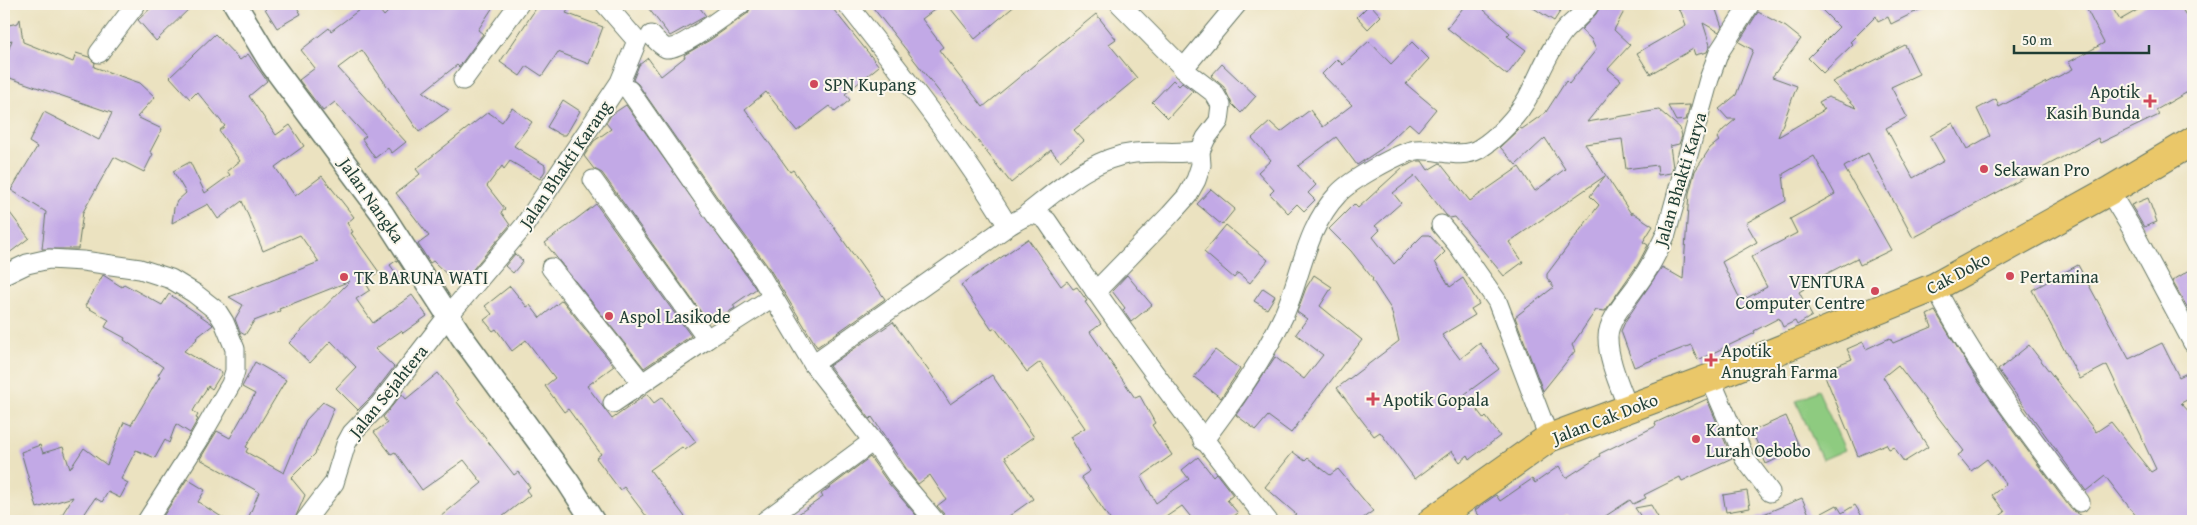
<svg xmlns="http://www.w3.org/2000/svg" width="2197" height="525" font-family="'Gentium Book Plus',serif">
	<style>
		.green { fill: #8ecb80; stroke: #56845a }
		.building { fill: #c2a9e6; fill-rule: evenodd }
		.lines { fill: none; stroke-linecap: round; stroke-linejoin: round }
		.minor-casing { stroke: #667765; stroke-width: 21 }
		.tertiary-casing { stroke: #667765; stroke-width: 25 }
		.primary-casing { stroke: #667765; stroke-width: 30 }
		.minor { stroke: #fff; stroke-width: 19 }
		.tertiary { stroke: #fff; stroke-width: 22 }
		.primary { stroke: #eac769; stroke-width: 28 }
		.poi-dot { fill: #d1495b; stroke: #fbf7ec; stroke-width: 2 }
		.labels { text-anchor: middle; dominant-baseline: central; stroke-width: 4; stroke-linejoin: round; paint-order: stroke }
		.poi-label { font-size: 18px; fill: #1f3d34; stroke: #fbf7ec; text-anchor: start }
		.street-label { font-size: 18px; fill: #1f3d34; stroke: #fbf7ec }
	</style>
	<rect width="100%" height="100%" fill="#fbf7ec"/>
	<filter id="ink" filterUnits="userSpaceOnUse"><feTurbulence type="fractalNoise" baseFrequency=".02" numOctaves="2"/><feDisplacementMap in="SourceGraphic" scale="10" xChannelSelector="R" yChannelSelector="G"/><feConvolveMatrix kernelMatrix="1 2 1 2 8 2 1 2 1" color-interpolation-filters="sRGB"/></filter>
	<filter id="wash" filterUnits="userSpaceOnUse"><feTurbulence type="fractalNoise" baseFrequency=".0096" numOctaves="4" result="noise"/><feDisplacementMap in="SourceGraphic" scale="20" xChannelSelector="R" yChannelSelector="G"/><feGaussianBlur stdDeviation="1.12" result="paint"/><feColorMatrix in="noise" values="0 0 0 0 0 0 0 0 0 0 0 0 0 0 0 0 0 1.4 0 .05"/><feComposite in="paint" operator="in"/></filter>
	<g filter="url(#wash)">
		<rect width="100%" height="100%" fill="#ebe2c0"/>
		<polygon class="green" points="1818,390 1845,450 1822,460 1796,401"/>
		<g id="blocks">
			<g class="building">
				<polygon points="155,4 194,4 156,41 138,20"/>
				<polygon points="262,4 295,4 301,14 277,28"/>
				<polygon points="367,4 375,4 384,16 396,4 495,4 478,30 483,34 459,67 457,65 423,92 449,110 419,132 362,50 338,68 406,142 392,153 388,148 375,158 362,139 366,136 335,102 323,111 299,80 315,68 301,50 329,28 331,31"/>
				<polygon points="539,4 572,4 566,13 603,27 589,64 558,52 542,76 527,66 520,76 500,62"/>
				<polygon points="645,4 697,4 706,16 670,36"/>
				<polygon points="752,4 829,4 879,66 845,94 850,100 835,112 830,106 797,131 766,92 745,109 790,172 793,170 885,299 817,347 769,268 726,210 638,84 633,80 639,65 648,58 661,76 685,57 684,55 710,40 748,13"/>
				<polygon points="870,4 942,4 922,19 943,47 939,50 983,107 1096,14 1116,39 1109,44 1137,78 1074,130 1084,141 1060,161 1051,150 1011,183"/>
				<polygon points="947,4 1017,4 975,39"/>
				<polygon points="1370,4 1381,16 1368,29 1357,17"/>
				<polygon points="1466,4 1489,4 1484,10 1510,33 1507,36 1526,50 1507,75 1447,28"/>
				<polygon points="1527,4 1565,4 1554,21"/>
				<polygon points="1601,4 1628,4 1614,30 1630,45 1608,69 1621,80 1587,122 1659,110 1680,128 1682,136 1679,144 1670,146 1673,167 1671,173 1658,175 1657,165 1626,169 1622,139 1585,144 1632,215 1632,212 1653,226 1643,242 1648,245 1638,264 1605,311 1596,310 1572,345 1575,351 1543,391 1515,317 1554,287 1547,278 1547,274 1599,205 1590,196 1605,176 1509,242 1523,262 1504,276 1455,217 1450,218 1446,215 1415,176 1393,193 1401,203 1375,226 1380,230 1373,237 1394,264 1423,235 1429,235 1445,252 1435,262 1450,287 1463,278 1479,304 1471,309 1475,315 1442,335 1460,359 1480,343 1499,369 1465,394 1484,419 1486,417 1500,436 1470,459 1468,455 1460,462 1452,451 1415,479 1380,432 1374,436 1337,388 1399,341 1391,309 1372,280 1373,279 1351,251 1329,229 1354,204 1358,208 1403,167 1418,161 1422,161 1428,170 1440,163 1470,201 1519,167 1535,191 1565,169 1545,138 1516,165 1500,147 1520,128 1522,129 1546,112 1566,81 1569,84 1596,50 1591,39 1581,30 1596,14"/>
				<polygon points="1698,4 1714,4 1722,27 1719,32 1703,23 1710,45 1707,52 1695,55 1693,49 1650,74 1637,53 1686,25 1681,12 1678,10"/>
				<polygon points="1816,4 1931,4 1891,24 1888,17 1878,22 1876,16 1850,42 1853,44 1823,73 1808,58 1839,27"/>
				<path d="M2084 4H2110L2120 20 2148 4H2179L2187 17 2193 14V89L2156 110 2159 115 2100 143 2098 138 1913 238 1868 153 1844 167 1891 250 1860 265 1857 258 1803 286 1804 289 1799 292 1812 316 1797 325 1795 321 1783 327 1779 318 1754 331 1755 333 1698 360 1691 345 1634 367 1621 331 1626 320 1662 267 1683 279 1689 193 1695 171 1710 148 1719 141 1717 138 1723 130 1736 119H1728L1719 109 1736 95 1753 50 1739 42 1758 12 1786 27 1801 39 1772 77 1797 86 1778 137 1824 110 1819 102 1828 97 1857 108 1832 82 1905 45 1919 74 1891 87 1907 117 1886 128 1913 178 1944 161 1930 136 1953 123 1967 149 1990 136 1977 109 1996 99 1999 107 2028 92 2073 69 2069 62 2104 43ZM1814 156 1835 194 1790 219 1797 233 1751 257 1767 287 1741 301 1722 262 1757 242 1746 223 1786 201 1783 174Z"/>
				<polygon points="20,19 23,42 73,62 76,53 89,57 95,63 94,67 140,83 155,97 137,117 162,129 150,152 153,154 144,172 114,157 83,212 78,249 42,249 46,212 11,190 37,147 29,142 44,112 99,140 112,113 4,76 4,62 12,40 4,42 4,26 18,23"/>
				<polygon points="215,34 240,60 248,54 267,81 249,96 276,135 290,125 304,146 275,167 295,196 322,176 354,217 347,223 353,232 351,233 379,272 365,282 370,290 356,299 373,323 412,295 427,316 403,333 401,331 375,349 394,367 371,397 358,410 336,388 356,367 331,341 310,363 289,343 350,281 279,309 280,311 254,321 245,335 240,332 235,319 243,305 229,297 319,262 300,235 263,251 242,201 218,219 208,204 172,223 174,208 177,201 186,193 173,171 190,162 205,193 230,175 227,171 240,161 219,131 225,126 197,92 190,99 170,77"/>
				<polygon points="1369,41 1391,64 1412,42 1429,59 1406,84 1436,109 1418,131 1409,123 1381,149 1357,165 1336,137 1298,166 1316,185 1308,193 1315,200 1304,211 1297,204 1288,213 1270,194 1274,190 1258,172 1271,160 1252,138 1270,122 1281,132 1310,110 1323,127 1352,105 1322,74 1337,59 1343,65"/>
				<polygon points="1222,64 1256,96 1241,113 1232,104 1224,87 1211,76"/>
				<polygon points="1173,80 1179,86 1182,83 1193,91 1168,118 1152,102"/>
				<polygon points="563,100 580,111 566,135 561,135 547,127"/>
				<polygon points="626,105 756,289 733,305 735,308 721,316 720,314 708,322 602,173 594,169 584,156 594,141 611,129 606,123 611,115"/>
				<polygon points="1690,105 1686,120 1676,121 1668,106"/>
				<polygon points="512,108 532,122 514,146 545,165 545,171 540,179 510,161 504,169 502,166 487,186 505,209 501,212 510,225 459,286 433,261 430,263 418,244 429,236 396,193 420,174 416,169 488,112 502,122"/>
				<polygon points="1211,189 1235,209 1222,225 1197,204"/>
				<polygon points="2148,198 2157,222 2144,227 2131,205"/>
				<polygon points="596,204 691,336 644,368 545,243"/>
				<polygon points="4,205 29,238 4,257"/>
				<polygon points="1226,225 1268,260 1250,283 1238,273 1234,278 1204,252"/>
				<polygon points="1028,239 1061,286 1067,281 1073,289 1077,287 1087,301 1085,302 1101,324 1090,332 1135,398 1140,396 1155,423 1152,425 1172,455 1141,477 1156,503 1189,479 1182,470 1198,457 1213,476 1216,473 1233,495 1227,500 1238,513 1228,521 1194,521 1182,506 1160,521 1111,521 1081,477 1090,471 1070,437 1085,428 1040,362 1027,372 995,328 992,330 961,285"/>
				<polygon points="515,254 523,261 513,273 505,266"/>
				<polygon points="397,260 409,278 403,283 390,265"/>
				<polygon points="2078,265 2129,359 2162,343 2179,377 2193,370 2193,397 2181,403 2193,416 2193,521 2140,521 2105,476 2086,491 1998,370 2029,345 2096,432 2111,422 2151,472 2156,469 2107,365 2080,379 2032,290"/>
				<polygon points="2193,268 2193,317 2172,281"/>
				<polygon points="103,275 122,287 124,284 162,305 169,294 211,323 213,325 196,338 197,339 184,351 222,373 212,389 208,386 193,411 198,415 196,418 198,419 190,433 176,424 169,443 165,440 155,458 136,450 121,479 128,483 120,498 108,492 102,502 95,498 80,521 58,521 73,497 37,508 21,452 40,445 43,453 63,447 70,469 84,448 107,465 124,422 131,425 160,376 158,375 163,367 124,340 125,338 105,327 109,320 85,306"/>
				<polygon points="1127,275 1152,305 1131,322 1123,310 1125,308 1112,291"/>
				<polygon points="1314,275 1332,287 1320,306 1362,340 1291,433 1268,416 1256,430 1236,415 1275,357 1304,379 1323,355 1296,334 1307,319 1297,312 1306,288"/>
				<polygon points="510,286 527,307 530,305 540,318 562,300 614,366 587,386 612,419 647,394 654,403 662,397 696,442 685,450 682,447 650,470 688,521 650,521 624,487 620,490 596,458 601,454 568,409 564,412 545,386 555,378 526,340 512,351 496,329 493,331 484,320 492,314 485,306"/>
				<polygon points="1263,288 1275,296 1267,309 1254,301"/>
				<polygon points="1935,311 1975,377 2013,431 2071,509 2082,516 2075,521 1993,521 2005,512 1992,495 2006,484 1987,459 1971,471 1958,455 1964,451 1898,365 1883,377 1928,447 1904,462 1894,447 1889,449 1886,444 1858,456 1823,371 1852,359 1847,349 1863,342 1866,349 1890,338 1893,343 1932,327 1927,315"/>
				<polygon points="893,322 931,374 950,404 992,375 1034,437 1005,457 1033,499 1002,521 946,521 944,514 937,506 946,499 930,475 918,484 907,470 872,417 870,419 829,366"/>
				<polygon points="1215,350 1240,369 1221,398 1194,377"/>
				<polygon points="255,362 286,380 246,447 248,448 246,452 284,473 306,420 323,402 334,408 315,454 291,478 305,495 294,521 247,521 259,492 200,459 217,431 230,438 255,394 242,387"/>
				<polygon points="438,373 459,400 457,402 511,471 514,475 518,472 530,487 526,490 530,495 497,521 435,521 482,483 464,460 422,490 395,452 391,454 374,432 387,423 383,417 402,394 406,399"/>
				<polygon points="1707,399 1732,458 1682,481 1680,477 1644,495 1646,498 1633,504 1630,500 1598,521 1573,521 1567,514 1557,521 1483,521 1475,510 1496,495 1500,501 1532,479 1535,483 1559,466 1566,478 1600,456 1599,454 1656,426 1655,423"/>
				<polygon points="1786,416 1800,448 1766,464 1752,431"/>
				<polygon points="1293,452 1305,461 1308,458 1330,475 1338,469 1373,511 1359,521 1286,521 1296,514 1265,487"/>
				<polygon points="870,457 889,484 921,521 788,521 823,497 821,494"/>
				<polygon points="187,479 205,490 198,502 228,521 160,521"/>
				<polygon points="1747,491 1750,508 1726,512 1723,495"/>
				<polygon points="1802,498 1811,519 1837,505 1842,513 1855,505 1865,521 1747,521"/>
				<polygon points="1651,505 1660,521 1644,521 1635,508"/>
			</g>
		</g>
	</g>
	<g filter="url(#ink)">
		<use href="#blocks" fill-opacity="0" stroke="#667765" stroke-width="1"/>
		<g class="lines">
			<g class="minor-casing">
				<g id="minor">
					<path d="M847 4C904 76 961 148 1008 226"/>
					<path d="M651 35C655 39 661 46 666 48 680 51 728 13 741 4"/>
					<polyline points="99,53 136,4"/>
					<polyline points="1183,69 1237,4"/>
					<polyline points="463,80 519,4"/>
					<polyline points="629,90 717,217 760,275 813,364"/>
					<polyline points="593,180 707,339"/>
					<polyline points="2109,191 2132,229 2193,343"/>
					<path d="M1027 214C1058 190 1093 157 1135 153 1157 151 1179 154 1200 151"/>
					<polyline points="1441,225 1457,244 1497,301 1549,438"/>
					<polyline points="551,268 642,383"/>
					<polyline points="4,275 27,264 49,259 83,261 140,269 171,279 194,293 217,311 224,322 235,349 235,371 231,384 200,438 147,521"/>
					<path d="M1935 287C1975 365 2028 433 2080 502"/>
					<polyline points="1095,292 1170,215 1187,196 1196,180 1201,165 1200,151 1206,138 1219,121 1221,105 1214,93 1188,73 1120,4"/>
					<polyline points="1710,378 1745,459 1770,492"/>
					<polyline points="613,403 707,339 773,297"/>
					<path d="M1628 408C1620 386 1608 361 1608 338 1607 318 1634 292 1644 275 1653 262 1659 248 1666 234L1709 79 1719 52 1750 4"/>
					<polyline points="873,441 898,477 935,521"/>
					<path d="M1203 441C1233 401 1262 362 1283 317 1302 275 1305 229 1338 194 1349 181 1400 152 1416 150 1438 148 1459 160 1479 149 1498 137 1517 117 1528 97 1540 75 1548 51 1564 31 1573 21 1583 15 1590 4"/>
					<polyline points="305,521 334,483 346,444 352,433 380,404 448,316 524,226 620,82 637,41 605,4"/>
					<path d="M765 521 873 441 813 364 1008 226C1022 218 1033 208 1047 221 1117 324 1190 424 1268 521"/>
				</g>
			</g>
			<g class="tertiary-casing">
				<polyline id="tertiary" points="235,4 272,65 382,213 462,337 568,482 593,521"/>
			</g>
			<g class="primary-casing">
				<polyline id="primary" points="1432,521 1549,438 1710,378 1935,287 2109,191 2193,141"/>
			</g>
			<use href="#minor" class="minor"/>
			<use href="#tertiary" class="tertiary"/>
			<use href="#primary" class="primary"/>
		</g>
	</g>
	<g class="poi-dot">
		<circle cx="814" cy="84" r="5"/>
		<path d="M2147.5 93.5h5v5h5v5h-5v5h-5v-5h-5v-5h5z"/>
		<circle cx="1984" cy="169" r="5"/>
		<circle cx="2010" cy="276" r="5"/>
		<circle cx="344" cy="277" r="5"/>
		<circle cx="1875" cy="291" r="5"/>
		<circle cx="609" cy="316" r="5"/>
		<path d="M1708.5 352.5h5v5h5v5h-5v5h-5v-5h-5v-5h5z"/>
		<path d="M1370.5 391.5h5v5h5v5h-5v5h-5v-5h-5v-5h5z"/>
		<circle cx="1696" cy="439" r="5"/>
	</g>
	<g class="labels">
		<g class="poi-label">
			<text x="824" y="84">SPN Kupang</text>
			<text x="2140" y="91" text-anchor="end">Apotik<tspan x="2140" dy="21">Kasih Bunda</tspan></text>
			<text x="1994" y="169">Sekawan Pro</text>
			<text x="2020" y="276">Pertamina</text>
			<text x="354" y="277">TK BARUNA WATI</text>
			<text x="1865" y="281" text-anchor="end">VENTURA<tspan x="1865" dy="21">Computer Centre</tspan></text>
			<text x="619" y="316">Aspol Lasikode</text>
			<text x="1721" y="350">Apotik<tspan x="1721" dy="21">Anugrah Farma</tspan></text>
			<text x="1383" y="399">Apotik Gopala</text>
			<text x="1706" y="429">Kantor<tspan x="1706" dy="21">Lurah Oebobo</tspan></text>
		</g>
		<g class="street-label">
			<text transform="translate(565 164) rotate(-56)">Jalan Bhakti Karang</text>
			<text transform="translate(1680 179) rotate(-73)">Jalan Bhakti Karya</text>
			<text transform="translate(372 200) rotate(55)">Jalan Nangka</text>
			<text transform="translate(1958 273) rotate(-28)">Cak Doko</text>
			<text transform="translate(388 391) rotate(-51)">Jalan Sejahtera</text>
			<text transform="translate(1605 418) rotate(-21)">Jalan Cak Doko</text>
		</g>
	</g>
	<rect width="2197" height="525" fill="none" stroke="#fbf7ec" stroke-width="20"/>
	<path d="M2014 45v8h135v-8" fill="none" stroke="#1f3d34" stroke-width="2.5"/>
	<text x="2022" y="45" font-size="15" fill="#1f3d34" stroke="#fbf7ec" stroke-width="4" paint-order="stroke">50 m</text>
</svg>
